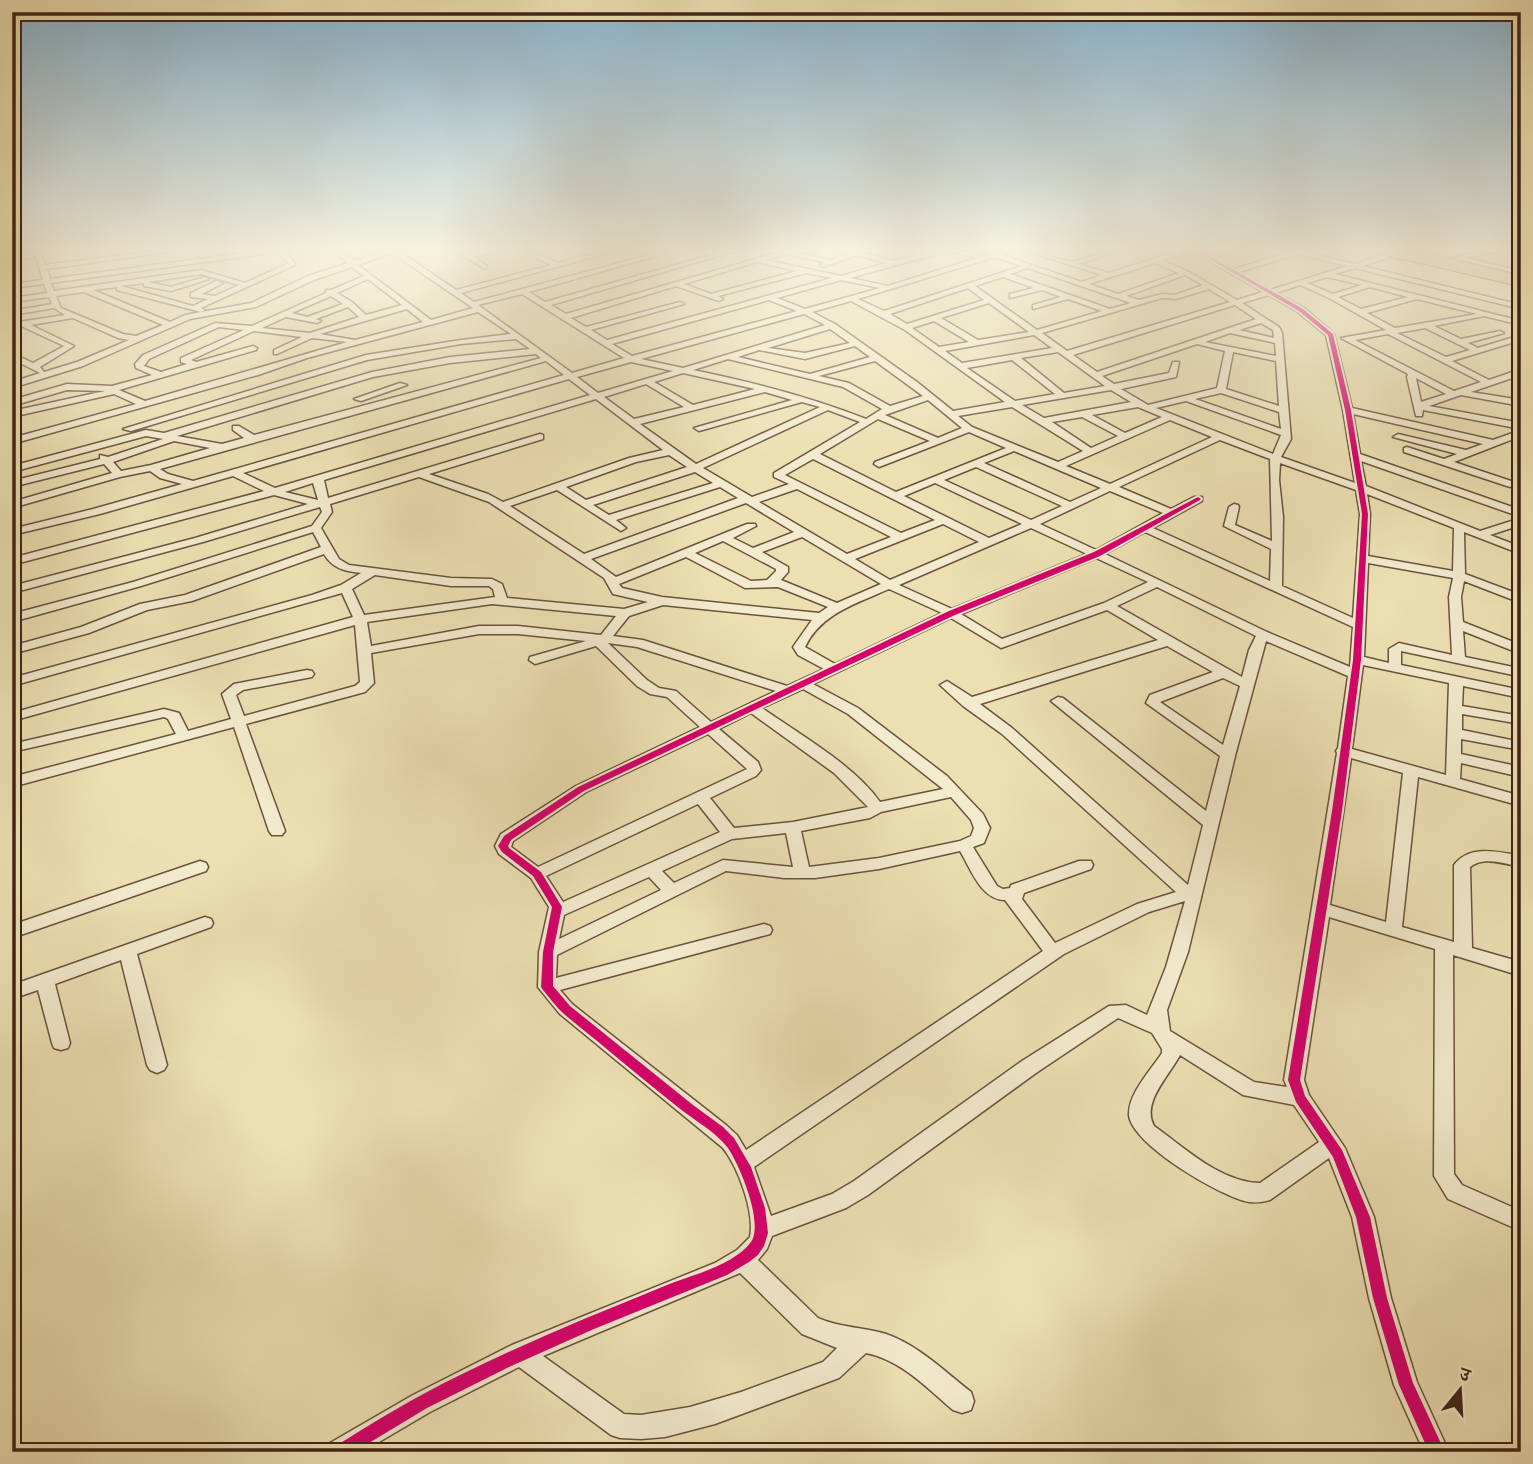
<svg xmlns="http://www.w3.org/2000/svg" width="1533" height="1464" font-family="'Sorts Mill Goudy','Noto Serif Devanagari',serif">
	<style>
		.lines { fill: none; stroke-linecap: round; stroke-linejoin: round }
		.minor-casing { stroke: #6b533e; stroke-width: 3 }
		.major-casing { stroke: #402417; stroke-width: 3 }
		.minor { fill: #f3ebce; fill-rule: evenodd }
		.major { fill: #e6c07a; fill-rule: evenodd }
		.highway-bridge-casing { stroke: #402417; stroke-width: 13; stroke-linecap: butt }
		.highway-bridge { stroke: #e6c07a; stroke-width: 11 }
		.cycleway-casing { stroke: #f3ebce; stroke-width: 4 }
		.cycleway { fill: #d6006c; fill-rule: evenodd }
	</style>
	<rect width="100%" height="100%" fill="#ece0b3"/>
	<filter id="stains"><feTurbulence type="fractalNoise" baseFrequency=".00286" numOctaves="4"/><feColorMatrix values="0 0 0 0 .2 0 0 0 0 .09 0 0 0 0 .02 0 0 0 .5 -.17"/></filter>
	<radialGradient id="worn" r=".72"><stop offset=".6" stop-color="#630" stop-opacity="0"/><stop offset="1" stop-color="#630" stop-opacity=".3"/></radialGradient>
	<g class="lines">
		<g class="minor-casing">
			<g id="minor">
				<path d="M34 249H40L45 265 172 249H190L47 269 50 279 272 249H289L284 251 295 263V265L201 308 205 310 201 312 251 303 308 276 348 263 330 249H337L354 261 388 249H401L399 251 456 290 551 265 516 249H525L558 263 576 258 558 249C568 249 576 256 585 256 597 256 610 249 623 249L461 293 474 302 671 249H681L529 292 545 302 732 249H742L551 305 566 314 786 250 831 260 849 253 845 251 848 249 894 261 939 249H957L985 256 1007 249H1017L1002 255 1082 282 1102 275 1020 249C1037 249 1059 263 1074 261 1091 258 1106 249 1123 249L1079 264 1109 273 1184 249H1199L1234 269 1300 249H1310L1305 252 1355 264 1394 252 1396 255 1363 266 1521 305V309L1355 268 1335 274 1521 321V325L1484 316 1434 326 1461 339 1500 331 1504 333 1468 343 1478 348 1521 335V340L1452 361 1489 380 1521 369V375L1471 392 1521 400V406L1461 395 1429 406 1521 423V429L1423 410 1422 416H1416L1407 377 1408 374 1341 338 1386 330 1329 298 1300 285 1276 293 1304 308 1334 334 1352 408 1493 440 1521 430V436L1454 462 1514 482 1515 484 1510 487 1404 452V448L1407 447 1444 459 1457 454 1393 437 1398 434 1466 450 1483 444 1353 414 1360 454 1521 510V517L1361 461 1366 486 1480 531 1521 518V525L1490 535 1521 547V554L1464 532 1465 574 1521 595V603L1464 581 1461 597 1463 622 1521 645V654L1463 631 1465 657 1518 668 1520 671 1518 674 1513 675 1401 651V665L1521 690V698L1463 686 1462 706 1521 716V724L1462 714V730L1521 742V750L1461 739V754L1521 767V777L1461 763 1460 779 1521 796V806L1418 777 1402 927 1454 942V865C1470 844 1499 852 1521 856V867C1504 864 1485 856 1470 867L1472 948 1521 962V976L1453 955 1454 1174 1462 1185 1521 1211V1231L1448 1199 1434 1176 1435 949 1329 917 1304 1080 1309 1095 1345 1148 1374 1217 1391 1298 1417 1382 1449 1452H1424L1394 1385 1369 1298 1352 1217 1329 1158 1270 1200C1263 1202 1257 1203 1249 1202 1221 1197 1131 1144 1129 1115 1128 1094 1151 1070 1162 1053V1049L1152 1033 1118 1018 1036 1073 868 1195 846 1208 772 1236 767 1249 758 1260 818 1318C840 1328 864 1327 886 1334 918 1345 944 1371 971 1392L974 1401 971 1410 962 1413 953 1410C926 1387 901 1360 866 1353L839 1378 715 1424 665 1437 641 1439 620 1438 611 1435 519 1367 430 1412 362 1452H327L330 1443 413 1395 512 1345 715 1263 737 1250 750 1237C755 1212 738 1167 723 1148L560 1014 538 987 539 952 549 907 531 878 499 854 495 846 501 834 576 786 700 727 667 697 650 694 637 686 596 646 535 664 529 660 530 657 586 641 518 634H479L371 653 374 683 365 692 246 724 285 831 282 835H272L269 831 234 727 12 787V777L176 734 168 719 164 717 12 752V744L164 709 179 713 188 731 231 719 222 694 234 684 307 670 312 671 314 674 312 677 243 690 236 695 244 716 355 686 360 682 355 625 12 721V713L353 617 342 593 12 686V678L312 595 341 585 361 573C345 571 333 569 324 554L192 601 147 610 89 633 12 654V646L81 627 140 604 185 595 321 547 313 532 141 586 12 622V614L133 582 312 526 322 512 320 507 203 542 12 593V586L195 538 308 504 274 495 12 565V558L264 491 233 476 100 514 12 535V529L93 509 182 484 160 478 150 471 120 477 12 508V502L112 473 104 464 12 487V481L100 459V455L108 457 163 439 146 436 12 472V466L146 430 164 433 372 372 450 357 530 349 516 339 461 344 367 360 131 431 123 429 366 355 461 340 511 334 478 312 307 358 258 375 12 444V438L136 404 114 394 12 417V411L105 391 67 390 12 406V400L67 384 112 386 152 375 136 368 135 364 143 355 215 323 252 326 326 293V290H331L364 276 352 267 314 280 256 307 190 319 83 366 12 388V382L40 373 12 359V353L33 363 64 346 21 326 12 327V323L65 315 54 308 12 315V311L52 304 49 297 12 302V298L47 293 44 284 12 288V284L43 280 36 257 12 261V257L35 253ZM948 251 977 258 888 286 850 278ZM1192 251 1263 292 1237 300 1189 272 1162 260ZM277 252 289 263 245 283 201 270 54 291 51 283ZM392 253 473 308 431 320 358 265ZM786 254 824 262 820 265 823 267 857 255 886 263 841 276 766 260ZM1298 254 1347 266 1270 290 1239 272ZM995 257 1022 266 884 311 858 299ZM757 262 797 271 711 294 684 284ZM1155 263 1179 273 1118 294 1089 284ZM1028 268 1131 303 1110 309 1010 274ZM806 273 832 278 607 340 591 330 684 304 680 302 586 327 571 318 676 286 719 301 723 299 718 296ZM201 274 239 285 215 296 202 294 223 283 216 281 191 293V297L208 299 193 306 121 286 144 283V286L171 291 209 279 205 277 171 287 148 282ZM1185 275 1203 285 1175 295 1162 294 1139 300 1126 296ZM1003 277 1034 288 1010 294V298L1042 290 1061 297 1033 305V309L1068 299 1102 311 1037 330 975 286ZM1327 277 1362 285 1333 294 1307 283ZM368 279 402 305 366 315 352 302 337 293ZM841 280 880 288 805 309 777 298ZM117 287V290L201 312 185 315 170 322 93 290ZM1370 287 1408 297 1361 309 1338 297ZM968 288 984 300 907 324 890 314ZM1209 289 1230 302 1067 351 1042 333 1162 298 1176 299ZM84 292 163 325 136 336 123 334 61 308 56 296ZM522 294 624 358 572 373 478 305ZM1269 295 1298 312 1326 335 1343 410 1355 483 1281 457 1291 439 1282 333 1279 327 1242 303ZM331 296 343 304 307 317 292 313ZM1417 299 1477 314 1395 328 1367 313ZM769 300 797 311 632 356 612 344ZM851 301 905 330 1005 402 953 411 917 382 835 324 812 312ZM989 303 1029 332 978 340 941 318ZM1235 305 1256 319 1097 372 1073 355ZM348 307 359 317 310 333 262 328 286 317 317 323 321 321 316 319ZM407 309 423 322 355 340 320 334ZM804 314 825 325 683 368 641 359ZM73 318 118 338 129 340 77 362 44 372 40 367 74 346 31 325ZM934 321 969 342 939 347 912 328ZM1261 323 1273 330 1274 338 1239 330ZM219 327 244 330 181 358V362L187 364 161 372 144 366 149 359ZM1425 328 1470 350 1446 357 1397 333ZM830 329 850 343 805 353 768 348ZM254 331 302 337 274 350V354H277L312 338 347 342 145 401 119 390 256 350 257 348 253 346 196 362 191 360ZM1230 333 1275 343 1276 356 1205 342ZM1388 334 1481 382 1454 391 1355 340ZM1034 335 1052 348 962 363 945 351ZM1197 344 1225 351 1217 388 1148 405 1121 389 1176 377 1179 362H1173L1169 373 1114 384 1102 376ZM855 346 870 357 810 374 738 357 759 350 805 359ZM1058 352 1105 386 1064 393 1021 358ZM1233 352 1276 361 1279 406 1226 389ZM536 354 541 358 254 435 239 426H233V430L244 438 222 444 177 436 373 377 450 363ZM728 359 843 387 882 409 866 419C810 397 752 382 693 370ZM1012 360 1055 394 1015 401 967 368ZM546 361 564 375 193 481 168 474 160 469ZM875 361 923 396 890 406 849 383 819 376ZM631 362 673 371 598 393 577 377ZM683 373 755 389 693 405 654 382ZM1416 378 1446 394 1421 402ZM569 379 590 395 275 488 243 473ZM646 384 684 407 634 419 604 397ZM1111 390 1131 402 1044 418 1022 405ZM765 392 792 400 694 428 699 431 802 402 820 407 696 464 640 424ZM1221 393 1279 412 1281 429 1195 399ZM596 399 663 450 629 458 503 502 488 494 429 474 543 439V435L540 434 328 498 324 480ZM928 400 962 428 938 438 885 415ZM1186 401 1281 435 1273 454 1156 408ZM1012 407 1083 451 1058 462 972 427 958 416ZM1138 407 1162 417 1125 433 1092 415ZM828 410 860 422 774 473V477L789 484 752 497 703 468ZM1082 417 1118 436 1091 448 1052 422ZM878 419 930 441 875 462 874 464 879 467 969 432 1006 448 896 492 820 454ZM1170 420 1212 437 1110 484 1066 466ZM1220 440 1270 459 1272 541 1235 525 1239 507 1238 505 1234 504 1229 507 1224 526 1271 549 1270 581 1153 528 1202 501V497H1194L1171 509 1119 487ZM174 441 210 448 151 465 121 471 113 462ZM1014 451 1101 488 1070 502 984 463ZM669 455 687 467 586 500 566 487 636 462ZM813 459 935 520 901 533 785 475ZM1280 463 1356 490 1360 514 1353 618 1282 586 1283 517 1279 480ZM976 467 1062 506 1031 520 944 480ZM695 472 713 483 609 515 593 505ZM419 477 489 502 604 578 613 594 648 602 624 609 507 598 502 584 492 579 451 578 349 565 339 559 321 528 332 512 330 504ZM313 483 318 500 285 492ZM935 483 1022 524 989 538 904 496ZM720 487 738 498 584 554 510 506 557 490 621 531 626 528 616 520ZM797 489 891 537 847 554 759 502ZM1110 491 1163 513 1096 550 1040 524ZM1367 494 1454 528 1453 571 1368 556 1370 514ZM746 503 794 532 753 548 733 538 756 526 755 524H747L616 577 591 559ZM943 524 979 542 890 580 855 559ZM1031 528 1087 554 952 609 899 585ZM1145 532 1353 627 1350 667 1267 632 1105 554ZM802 537 881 584 837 603 781 580 788 572V567L762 552ZM723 541 776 569V571L767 580 751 581 695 553ZM686 557 745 588 778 587 828 607 819 613 662 597 622 588 619 584ZM1096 558 1148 582 1104 603 1002 639 961 614ZM1368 563 1453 578 1449 597 1452 655 1399 643 1389 649V663L1364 657ZM375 575 451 586H489L493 589 495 597 364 615 352 589ZM1157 587 1256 636 1249 650 1242 677 1117 606ZM889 589 942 613 835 664 805 647C821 613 858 603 889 589ZM492 604 616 616 601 635 518 626H479L371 646 367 622ZM663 605 812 620 793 647 798 655 824 669 787 686 643 640 613 636 629 616ZM1107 610 1158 640 972 697 947 681 940 685 963 706 1002 734 1176 892 1137 904 1055 943 1022 899 1024 893 1091 869 1093 865 1091 861H1079L1011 885 1010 888 1003 889 997 886 973 847 984 843 990 828 983 814 947 776 858 708 813 684 951 618 1001 648ZM1266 641 1348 676 1338 748 1336 751 1337 753 1284 1080 1287 1087 1254 1082 1170 1031 1167 1010 1188 952 1236 752ZM608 643 637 647 776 691 711 722 676 691 659 688 647 680ZM1167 646 1213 672 1150 695 1146 703 1220 756 1206 811 1063 698 1058 697 1051 701 1203 825 1188 885 1012 728 980 704ZM1363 665 1449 683 1446 775 1352 749ZM1223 678 1240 686 1223 745 1160 702ZM803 689 848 714 943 789 880 802C853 764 800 735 762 708ZM751 713 834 773 868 807 793 822 734 828 710 798 756 776 761 770 758 762 719 729ZM708 734 747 769 538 867 511 847 513 841 586 792ZM1351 758 1403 773 1386 922 1330 905ZM951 797 971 820 974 828 971 836 960 841 879 858 809 867 801 831 870 818 881 812ZM698 804 720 832 563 902 546 876ZM786 833 793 867 723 860 674 883 662 871 732 839ZM960 851C971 869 981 900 1005 900L1043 951 746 1150 737 1135 726 1125 572 1004 560 990 770 934 772 930 770 926 764 924 556 978 557 955 726 871 784 878H815L879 869ZM649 877 661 890 559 939 564 915ZM1185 901 1166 967 1147 1015 1126 1005 1109 1006 1022 1061 854 1181 832 1194 771 1216 754 1167 1064 954 1149 912ZM1180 1055 1243 1095 1294 1105 1319 1142 1260 1183C1220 1182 1185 1148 1154 1126 1141 1103 1169 1076 1180 1055ZM740 1273 802 1334 837 1348 823 1362 741 1392 690 1407 641 1415 624 1414 543 1356Z"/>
				<polygon points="453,249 461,249 468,254 491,250 494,252 474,257 487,266 485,269"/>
				<polygon points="1490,249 1511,249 1521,252 1521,256 1502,250 1467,258 1521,271 1521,275 1459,260 1436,265 1433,263"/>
				<polygon points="400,383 407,385 361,401 354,399"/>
				<polygon points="200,861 206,863 208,867 206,871 12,938 12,925"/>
				<polygon points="205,917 211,919 213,923 211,927 137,954 167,1065 164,1070 157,1073 150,1070 147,1065 121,960 55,984 70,1043 68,1048 61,1050 54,1048 52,1043 38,990 12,999 12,985"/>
			</g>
		</g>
		<g class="major-casing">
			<polygon id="major" points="1365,249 1381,249 1409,257 1404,260"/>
		</g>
		<use href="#minor" class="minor"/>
		<use href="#major" class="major"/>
		<g class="highway-bridge-casing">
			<polyline id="highway-bridge" points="1384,249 1521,281"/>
		</g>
		<use href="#highway-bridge" class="highway-bridge"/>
		<g class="cycleway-casing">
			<g id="cycleway">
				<polygon points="1192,249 1197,249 1303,309 1333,334 1351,410 1368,514 1361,660 1342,811 1300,1080 1305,1096 1342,1150 1370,1217 1387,1298 1413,1383 1445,1452 1429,1452 1399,1385 1373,1298 1356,1217 1333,1157 1296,1102 1288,1080 1332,811 1353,660 1362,514 1345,410 1328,335 1299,311"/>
				<path d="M1198 497 1201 499 1200 500 1100 556 955 615 584 791 511 840 508 846 509 848 541 872 562 907 553 952V986L570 1006 693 1105 723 1127 734 1138 751 1167 765 1208 768 1233 764 1246 758 1255 749 1262 727 1275 594 1329 509 1367 427 1408 354 1452H331L334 1447C374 1422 415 1397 458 1376 526 1342 596 1314 667 1285 692 1275 734 1265 751 1242 764 1223 740 1166 728 1148 715 1131 695 1121 679 1108 655 1089 632 1070 609 1051 594 1038 579 1027 564 1014 556 1007 550 998 543 990L541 987 543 952 552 907 533 876 502 852 498 846 504 836 578 787 949 611 1094 552Z"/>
			</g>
		</g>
		<use href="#cycleway" class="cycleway"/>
	</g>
	<linearGradient id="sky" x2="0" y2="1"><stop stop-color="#89b7d4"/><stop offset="0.55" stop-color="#f6f1dd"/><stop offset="1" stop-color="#f6f1dd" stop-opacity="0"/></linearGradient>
	<rect width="1533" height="454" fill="url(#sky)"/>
	<rect width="1533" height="1464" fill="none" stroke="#ece0b3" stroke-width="42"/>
	<rect x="14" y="14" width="1505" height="1436" fill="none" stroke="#402417" stroke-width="3.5"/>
	<rect x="21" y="21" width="1491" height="1422" fill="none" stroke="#402417" stroke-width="2"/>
	<g transform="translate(1460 1390) rotate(18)" stroke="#f3ebce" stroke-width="5" paint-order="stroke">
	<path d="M0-5L12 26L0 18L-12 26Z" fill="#402417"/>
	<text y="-10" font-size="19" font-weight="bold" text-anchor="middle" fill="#402417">उ</text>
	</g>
	<rect width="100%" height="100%" filter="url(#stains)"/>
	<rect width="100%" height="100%" fill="url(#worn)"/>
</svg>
